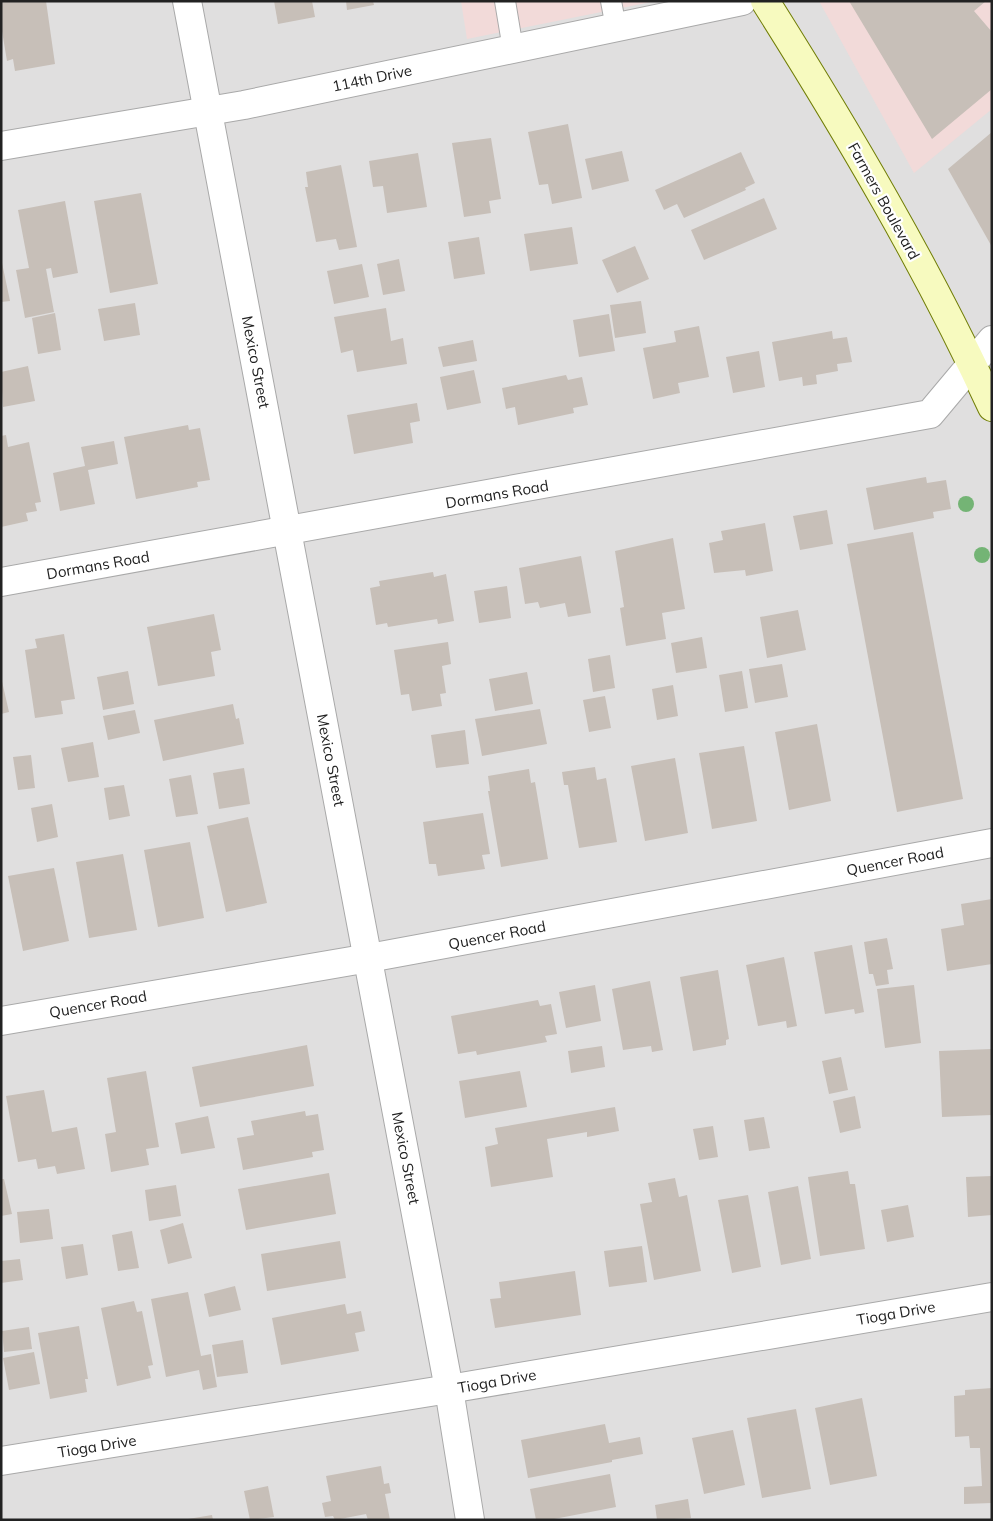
<svg xmlns="http://www.w3.org/2000/svg" width="993" height="1521" font-family="Mulish,sans-serif">
	<style>
		.residential { fill: #e0dfdf }
		.commercial { fill: #f2dad9 }
		.building { fill: #c7bfb8 }
		.lines { fill: none; stroke-linecap: round; stroke-linejoin: round }
		.lane-casing { stroke: #a9a9a9; stroke-width: 22 }
		.street-casing { stroke: #a9a9a9; stroke-width: 30 }
		.secondary-casing { stroke: #707d05; stroke-width: 30 }
		.lane { stroke: #fff; stroke-width: 20 }
		.street { stroke: #fff; stroke-width: 28 }
		.secondary { stroke: #f7fabf; stroke-width: 28 }
		.tree { fill: #74b475 }
		.labels { text-anchor: middle; dominant-baseline: central; stroke-width: 4.5; stroke-linejoin: round; paint-order: stroke }
		.street-label { font-size: 15px; fill: #222; stroke: #fff }
	</style>
	<rect width="100%" height="100%" fill="#f2efe9"/>
	<rect class="residential" x="1" y="1" width="991" height="1519"/>
	<g class="commercial">
		<polygon points="461,1 656,1 467,39"/>
		<polygon points="819,1 992,1 992,109 914,173"/>
	</g>
	<g class="building">
		<polygon points="1,1 46,1 55,64 15,71 13,59 7,61 1,25"/>
		<polygon points="274,1 312,1 315,17 278,24"/>
		<polygon points="346,1 373,1 374,5 347,10"/>
		<polygon points="849,1 986,1 974,11 992,32 992,89 932,139"/>
		<polygon points="568,124 582,198 552,204 548,184 539,185 528,132"/>
		<polygon points="992,132 992,247 948,169"/>
		<polygon points="491,138 501,199 489,201 491,213 464,217 452,143"/>
		<polygon points="622,151 629,181 592,190 585,159"/>
		<polygon points="741,152 755,183 745,188 746,190 684,218 677,204 664,210 655,190"/>
		<polygon points="418,153 427,207 387,213 383,186 373,187 369,161"/>
		<polygon points="341,165 357,247 339,250 336,239 316,242 305,187 308,187 306,172"/>
		<polygon points="141,193 158,284 110,293 94,201"/>
		<polygon points="764,198 777,229 704,260 691,230"/>
		<polygon points="65,201 78,273 53,278 51,268 46,269 54,312 25,318 16,270 29,268 18,210"/>
		<polygon points="572,227 578,264 530,271 524,234"/>
		<polygon points="479,237 485,274 454,279 448,242"/>
		<polygon points="635,246 649,279 617,293 602,260"/>
		<polygon points="1,258 10,301 1,302"/>
		<polygon points="399,259 405,291 383,295 377,264"/>
		<polygon points="362,264 369,297 334,304 327,271"/>
		<polygon points="641,301 646,333 615,338 610,305"/>
		<polygon points="135,303 140,335 104,341 98,309"/>
		<polygon points="386,308 391,341 403,338 407,364 357,372 353,350 341,353 334,317"/>
		<polygon points="55,313 61,350 38,354 32,318"/>
		<polygon points="609,314 615,351 579,357 573,320"/>
		<polygon points="699,326 709,377 678,383 680,393 653,399 643,348 676,342 674,331"/>
		<polygon points="832,331 833,339 847,337 852,362 837,364 838,371 816,375 817,384 803,386 802,377 779,381 772,342"/>
		<polygon points="473,340 477,361 443,367 438,347"/>
		<polygon points="759,351 765,387 733,393 726,357"/>
		<polygon points="28,366 35,401 3,407 1,372"/>
		<polygon points="474,370 481,403 447,410 440,377"/>
		<polygon points="566,375 568,380 582,377 588,405 573,408 574,413 518,425 515,407 506,409 502,388"/>
		<polygon points="417,403 420,421 410,423 413,443 354,454 347,415"/>
		<polygon points="188,425 189,430 200,428 210,480 197,482 198,487 136,499 124,437"/>
		<polygon points="6,435 8,447 29,442 41,502 35,503 37,511 26,513 28,521 1,527 1,436"/>
		<polygon points="114,441 118,464 88,470 95,504 60,511 53,473 85,466 81,447"/>
		<polygon points="926,477 927,483 946,480 951,509 933,512 934,518 874,530 866,488"/>
		<polygon points="827,510 833,544 800,550 793,516"/>
		<polygon points="765,523 773,571 746,576 745,570 714,573 709,543 723,540 721,531"/>
		<polygon points="913,532 963,799 897,812 847,544"/>
		<polygon points="673,538 685,609 662,613 666,639 626,646 620,608 624,607 615,551"/>
		<polygon points="581,556 591,613 568,617 565,603 540,608 538,602 525,604 519,568"/>
		<polygon points="433,572 434,577 446,574 454,621 438,624 437,619 388,627 387,623 376,625 370,588 380,586 379,581"/>
		<polygon points="507,586 511,618 479,623 474,591"/>
		<polygon points="798,610 806,650 767,658 760,617"/>
		<polygon points="214,614 221,650 211,652 215,676 158,686 147,627"/>
		<polygon points="64,634 75,699 61,701 63,714 35,718 25,650 37,648 35,639"/>
		<polygon points="702,637 707,668 676,673 671,643"/>
		<polygon points="448,642 451,664 442,666 446,693 440,694 442,706 412,711 409,694 401,695 394,650"/>
		<polygon points="610,655 615,688 593,692 588,659"/>
		<polygon points="782,664 788,697 755,703 749,669"/>
		<polygon points="128,671 134,704 103,710 97,677"/>
		<polygon points="742,671 748,708 725,712 719,675"/>
		<polygon points="527,672 533,704 495,711 489,679"/>
		<polygon points="1,677 9,712 1,714"/>
		<polygon points="673,685 678,716 657,720 652,689"/>
		<polygon points="605,696 611,728 589,732 583,700"/>
		<polygon points="233,704 236,719 239,718 244,744 163,761 154,720"/>
		<polygon points="540,709 547,744 482,756 475,719"/>
		<polygon points="135,710 140,733 108,740 103,716"/>
		<polygon points="817,724 831,801 789,810 775,732"/>
		<polygon points="465,730 469,764 436,768 431,735"/>
		<polygon points="93,742 99,777 68,782 61,748"/>
		<polygon points="744,746 757,821 712,829 699,753"/>
		<polygon points="31,755 35,788 18,790 13,757"/>
		<polygon points="675,758 688,833 645,841 631,766"/>
		<polygon points="595,767 597,780 606,778 617,842 579,848 568,785 564,785 562,772"/>
		<polygon points="244,768 250,804 219,809 213,773"/>
		<polygon points="529,769 531,783 535,782 548,859 501,867 488,791 490,791 488,776"/>
		<polygon points="191,775 198,814 176,817 169,779"/>
		<polygon points="124,785 130,816 109,820 104,788"/>
		<polygon points="52,804 58,837 37,842 31,808"/>
		<polygon points="483,813 490,854 482,855 485,869 438,876 436,864 429,864 423,822"/>
		<polygon points="248,817 267,903 226,912 207,826"/>
		<polygon points="190,842 204,918 158,927 144,850"/>
		<polygon points="123,854 137,930 89,938 76,862"/>
		<polygon points="54,868 69,941 23,951 8,876"/>
		<polygon points="992,899 992,964 947,971 941,929 964,925 961,904"/>
		<polygon points="887,938 893,969 887,970 889,984 876,986 873,974 869,974 864,942"/>
		<polygon points="852,945 864,1012 855,1014 854,1009 825,1014 814,952"/>
		<polygon points="784,957 797,1026 787,1028 786,1021 758,1026 746,965"/>
		<polygon points="718,970 729,1039 726,1040 726,1045 693,1051 680,977"/>
		<polygon points="650,981 663,1050 652,1052 651,1046 623,1050 612,989"/>
		<polygon points="595,985 601,1021 566,1028 559,992"/>
		<polygon points="914,985 921,1043 885,1048 877,989"/>
		<polygon points="538,1000 540,1006 551,1004 557,1034 545,1036 547,1042 477,1055 476,1051 458,1054 451,1016"/>
		<polygon points="307,1045 314,1086 200,1107 192,1067"/>
		<polygon points="602,1046 605,1067 571,1073 568,1051"/>
		<polygon points="992,1049 992,1115 942,1117 939,1051"/>
		<polygon points="841,1057 848,1090 829,1094 822,1061"/>
		<polygon points="146,1071 159,1147 146,1149 149,1165 111,1172 105,1134 116,1132 107,1078"/>
		<polygon points="520,1071 527,1107 465,1118 459,1081"/>
		<polygon points="44,1090 52,1132 77,1127 85,1169 57,1174 55,1166 38,1169 36,1159 18,1162 6,1096"/>
		<polygon points="855,1096 861,1128 840,1133 833,1101"/>
		<polygon points="615,1107 619,1131 587,1137 587,1132 547,1139 553,1177 491,1187 485,1147 498,1144 495,1128"/>
		<polygon points="305,1111 306,1116 318,1114 324,1150 312,1152 313,1157 243,1170 237,1138 254,1135 251,1121"/>
		<polygon points="208,1116 215,1148 181,1154 175,1123"/>
		<polygon points="764,1117 770,1148 749,1151 744,1120"/>
		<polygon points="713,1126 718,1157 699,1160 693,1129"/>
		<polygon points="848,1171 850,1184 855,1184 865,1249 820,1256 808,1177"/>
		<polygon points="329,1173 336,1214 246,1230 238,1189"/>
		<polygon points="992,1176 992,1215 968,1217 966,1177"/>
		<polygon points="675,1178 679,1197 687,1195 701,1271 654,1280 640,1204 652,1202 648,1183"/>
		<polygon points="1,1179 4,1179 12,1214 1,1216"/>
		<polygon points="176,1185 181,1216 149,1221 145,1190"/>
		<polygon points="798,1186 811,1259 781,1265 768,1192"/>
		<polygon points="748,1195 761,1267 732,1273 718,1200"/>
		<polygon points="908,1205 914,1237 887,1242 881,1210"/>
		<polygon points="49,1209 53,1239 20,1243 17,1212"/>
		<polygon points="183,1223 192,1258 168,1264 160,1230"/>
		<polygon points="132,1231 139,1268 118,1271 112,1235"/>
		<polygon points="340,1241 346,1278 267,1291 261,1254"/>
		<polygon points="83,1244 88,1275 66,1279 61,1247"/>
		<polygon points="642,1246 647,1282 609,1287 604,1251"/>
		<polygon points="20,1259 23,1280 1,1283 1,1261"/>
		<polygon points="575,1271 581,1315 495,1328 490,1299 501,1298 499,1282"/>
		<polygon points="235,1286 241,1310 209,1317 204,1294"/>
		<polygon points="188,1292 201,1356 211,1354 217,1387 203,1390 199,1370 166,1377 151,1299"/>
		<polygon points="134,1301 137,1312 142,1311 153,1365 148,1366 151,1378 117,1386 101,1308"/>
		<polygon points="345,1304 347,1314 361,1311 365,1331 355,1333 359,1351 281,1365 272,1318"/>
		<polygon points="79,1326 88,1379 85,1379 87,1392 50,1399 38,1333"/>
		<polygon points="29,1327 32,1349 4,1352 2,1331"/>
		<polygon points="243,1340 248,1373 217,1377 212,1345"/>
		<polygon points="34,1352 40,1384 9,1390 3,1358"/>
		<polygon points="992,1388 992,1503 964,1504 964,1487 982,1486 980,1448 970,1448 969,1436 955,1437 954,1396 965,1395 965,1390"/>
		<polygon points="862,1398 877,1476 830,1485 815,1408"/>
		<polygon points="796,1409 811,1489 762,1498 747,1418"/>
		<polygon points="605,1424 609,1443 640,1437 643,1454 612,1460 612,1462 528,1478 521,1440"/>
		<polygon points="733,1430 745,1485 704,1494 692,1438"/>
		<polygon points="381,1466 384,1484 389,1483 391,1493 385,1494 390,1520 368,1520 366,1514 335,1520 333,1516 325,1517 322,1503 331,1501 326,1476"/>
		<polygon points="610,1474 616,1507 549,1520 536,1520 530,1489"/>
		<polygon points="268,1486 274,1517 250,1520 244,1491"/>
		<polygon points="688,1499 691,1518 657,1520 655,1505"/>
		<polygon points="212,1515 213,1520 188,1520 188,1519"/>
	</g>
	<g class="lines">
		<g class="lane-casing">
			<g id="lane">
				<polyline points="505,1 513,49"/>
				<polyline points="611,1 616,28"/>
			</g>
		</g>
		<g class="street-casing">
			<g id="street">
				<polyline points="187,1 449,1389 470,1520"/>
				<polyline points="1,146 244,105 742,1"/>
				<polyline points="1,582 930,414 992,340"/>
				<polyline points="1,1021 369,958 992,843"/>
				<polyline points="1,1461 449,1389 992,1297"/>
			</g>
		</g>
		<g class="secondary-casing">
			<path id="secondary" d="M765 1C847 131 928 268 992 407"/>
		</g>
		<use href="#lane" class="lane"/>
		<use href="#street" class="street"/>
		<use href="#secondary" class="secondary"/>
	</g>
	<g class="tree">
		<circle cx="966" cy="504" r="8"/>
		<circle cx="982" cy="555" r="8"/>
	</g>
	<g class="labels">
		<g class="street-label">
			<text transform="translate(372 78) rotate(-12)">114th Drive</text>
			<text transform="translate(884 201) rotate(61)">Farmers Boulevard</text>
			<text transform="translate(256 362) rotate(79)">Mexico Street</text>
			<text transform="translate(497 494) rotate(-10)">Dormans Road</text>
			<text transform="translate(98 565) rotate(-10)">Dormans Road</text>
			<text transform="translate(331 760) rotate(79)">Mexico Street</text>
			<text transform="translate(895 861) rotate(-11)">Quencer Road</text>
			<text transform="translate(497 935) rotate(-11)">Quencer Road</text>
			<text transform="translate(98 1004) rotate(-10)">Quencer Road</text>
			<text transform="translate(406 1158) rotate(79)">Mexico Street</text>
			<text transform="translate(896 1313) rotate(-10)">Tioga Drive</text>
			<text transform="translate(497 1381) rotate(-10)">Tioga Drive</text>
			<text transform="translate(97 1446) rotate(-9)">Tioga Drive</text>
		</g>
	</g>
	<rect width="993" height="1521" fill="none" stroke="#222222" stroke-width="5"/>
</svg>
